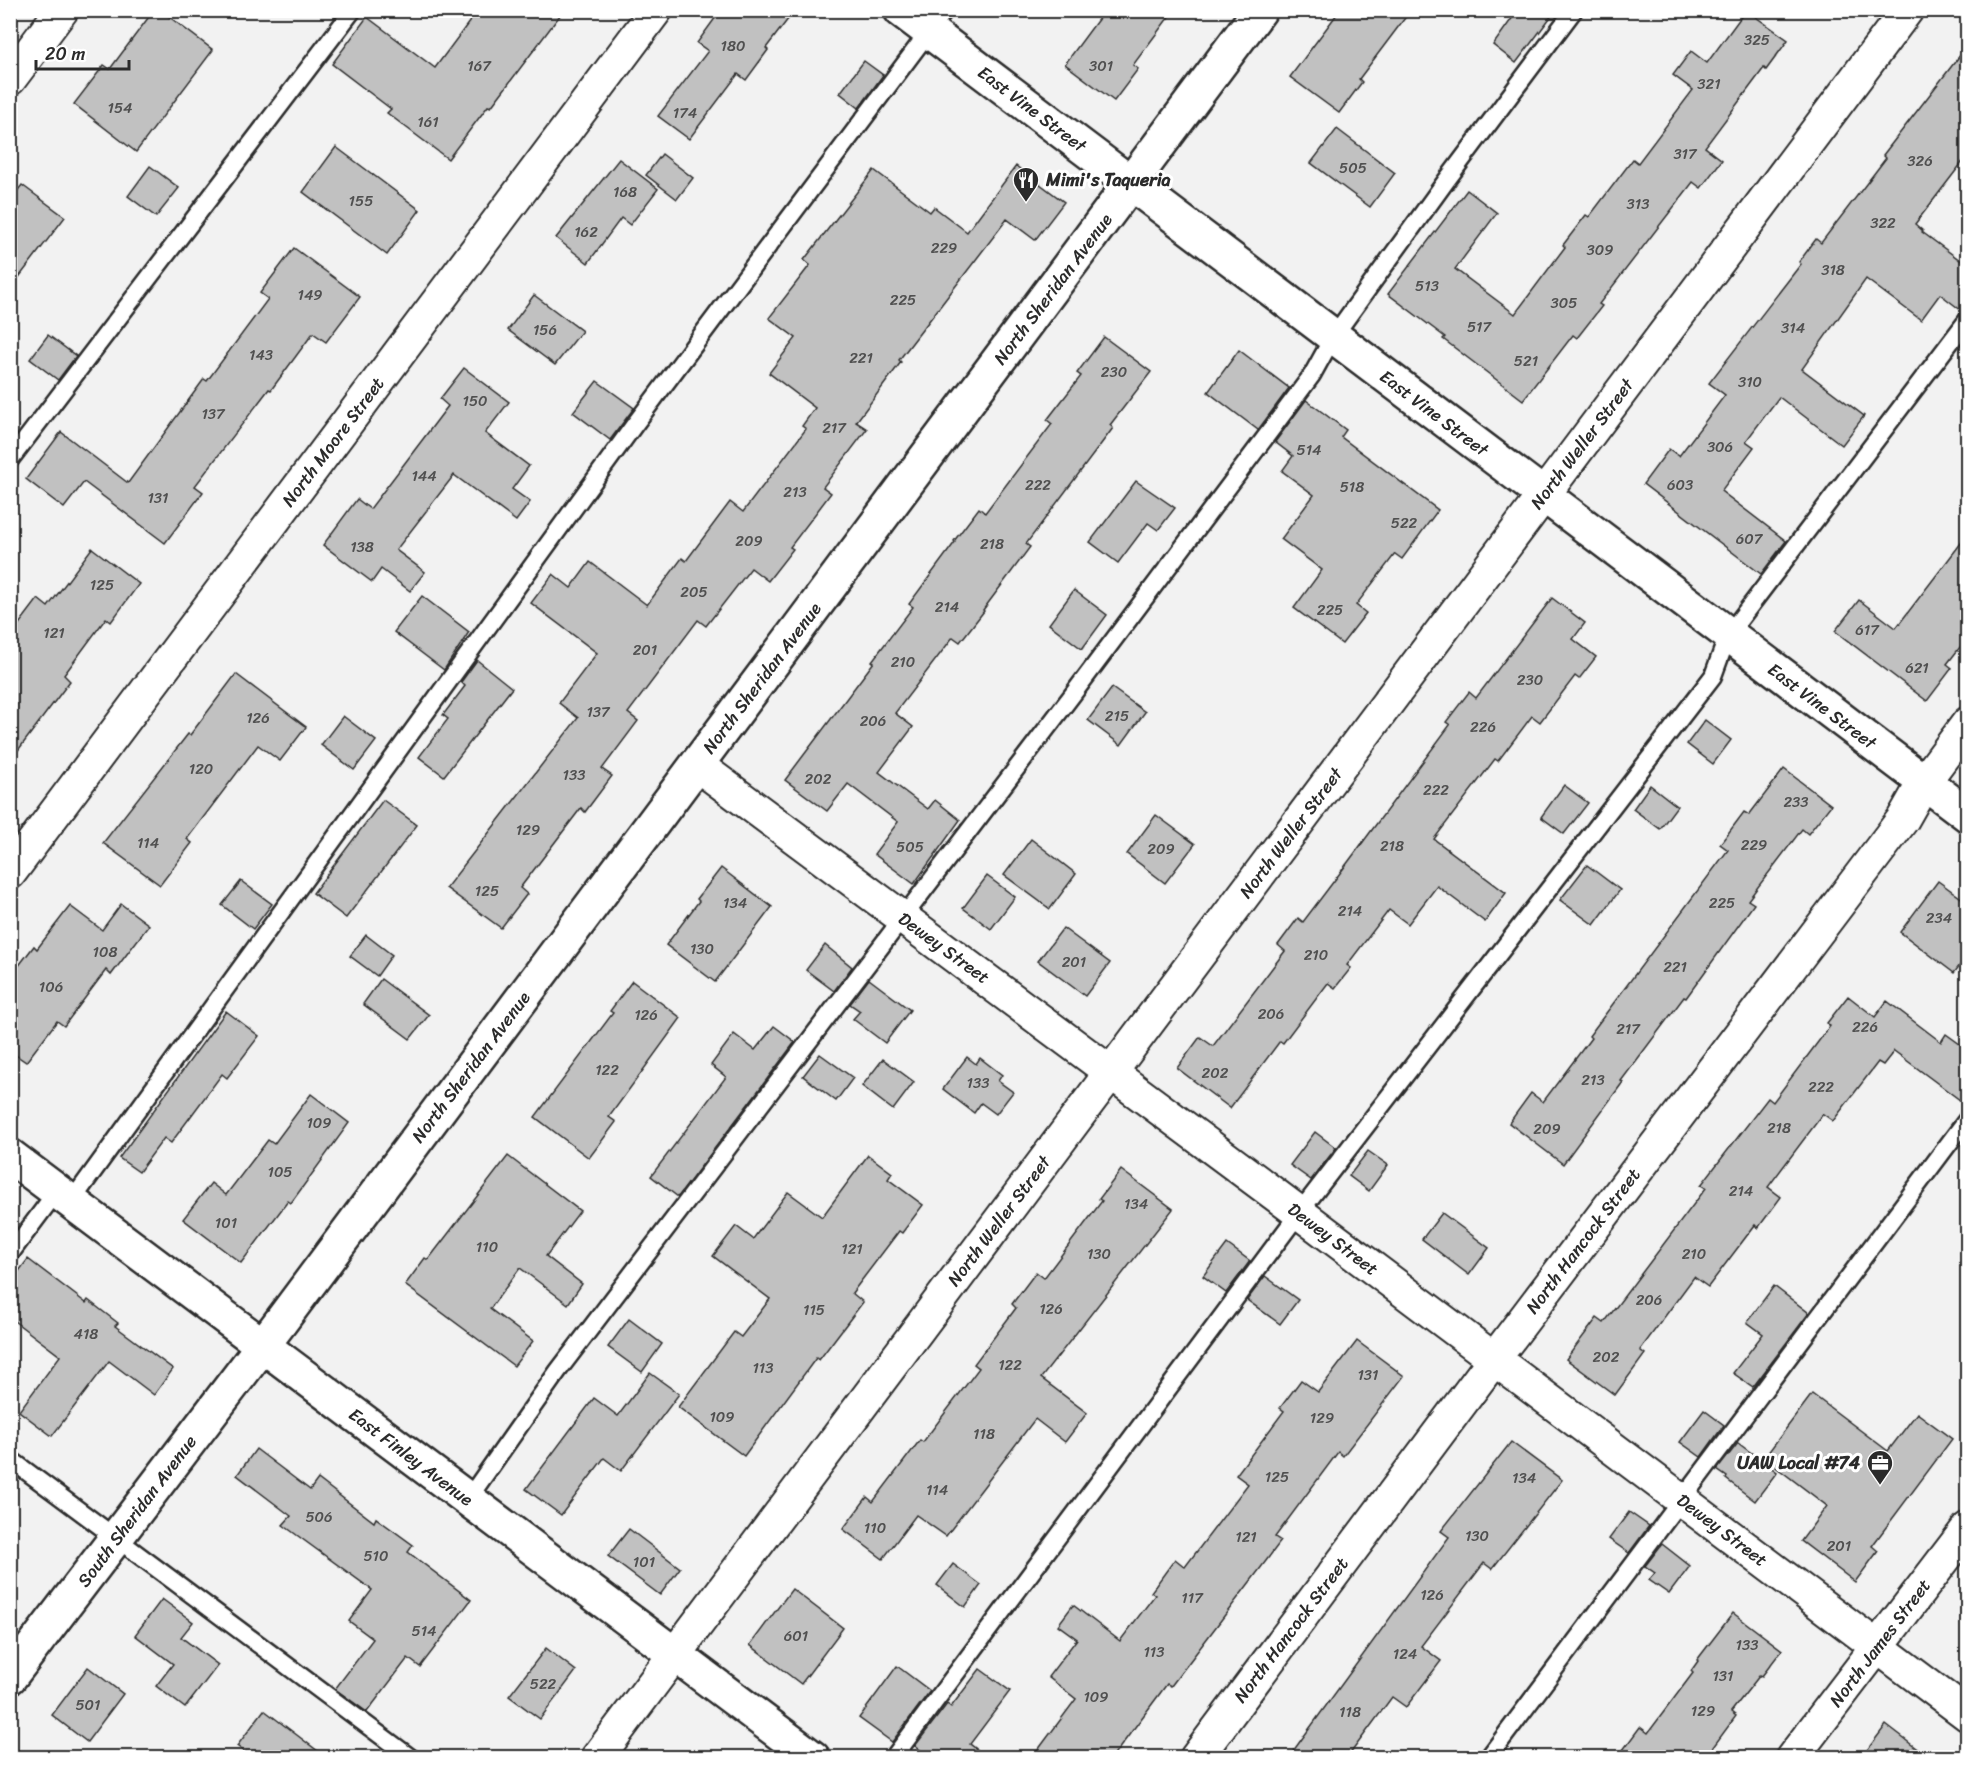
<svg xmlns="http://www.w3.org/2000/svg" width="1978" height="1768" font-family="Sriracha,sans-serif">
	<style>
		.building { fill: #c1c1c1; stroke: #2b2b2b; stroke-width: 1.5 }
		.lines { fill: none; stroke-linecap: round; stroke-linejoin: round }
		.lane-casing { stroke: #2b2b2b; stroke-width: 21 }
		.street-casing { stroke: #2b2b2b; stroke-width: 36 }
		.secondary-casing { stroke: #2b2b2b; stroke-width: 38 }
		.lane { stroke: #fff; stroke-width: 16 }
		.street { stroke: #fff; stroke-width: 32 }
		.secondary { stroke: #fff; stroke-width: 33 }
		.labels { text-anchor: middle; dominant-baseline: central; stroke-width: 6; stroke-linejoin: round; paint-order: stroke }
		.number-label { font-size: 15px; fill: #505050 }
		.street-label { font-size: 18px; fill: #2b2b2b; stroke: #fff }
		.poi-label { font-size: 18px; font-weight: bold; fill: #2b2b2b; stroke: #fff; text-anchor: start }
	</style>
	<rect width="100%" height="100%" fill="#f2f2f2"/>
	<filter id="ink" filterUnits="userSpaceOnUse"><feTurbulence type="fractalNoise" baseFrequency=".0167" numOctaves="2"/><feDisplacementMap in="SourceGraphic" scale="12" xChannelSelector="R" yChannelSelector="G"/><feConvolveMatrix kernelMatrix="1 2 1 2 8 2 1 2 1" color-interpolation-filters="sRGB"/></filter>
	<g filter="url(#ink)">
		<g class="building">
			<polygon points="154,10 160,10 213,50 136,152 74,104 104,65 110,69"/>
			<polygon points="478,10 564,10 491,107 488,106 448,159 387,113 391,109 332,64 367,17 435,68"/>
			<polygon points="721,10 795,10 766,48 768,50 746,80 738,74 689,139 658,116 708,51 697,43"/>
			<polygon points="1105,10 1174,10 1133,65 1138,69 1114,101 1065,64"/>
			<polygon points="1340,10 1411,10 1359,79 1362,82 1339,113 1290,77"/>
			<polygon points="1518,10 1556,10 1516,63 1493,45"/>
			<polygon points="1746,10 1788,40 1766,70 1764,68 1705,147 1722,160 1701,188 1693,182 1599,304 1602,306 1577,338 1573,335 1523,400 1443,339 1445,337 1388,294 1467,190 1497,213 1455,269 1515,314 1565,247 1563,245 1586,215 1589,217 1633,159 1638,163 1693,90 1673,75 1691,51 1707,63"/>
			<polygon points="1968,45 1968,155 1915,224 1923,231 1922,232 1968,266 1968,309 1962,311 1940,294 1921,320 1866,279 1802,369 1864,416 1842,445 1779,397 1746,441 1754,447 1721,491 1786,541 1761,574 1643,484 1669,449 1679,456 1725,395 1709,383 1801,264 1799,262 1816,239 1821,243 1886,158 1883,155"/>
			<polygon points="864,61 883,75 859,108 840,93"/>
			<polygon points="1337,129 1395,173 1370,207 1311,163"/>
			<polygon points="336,147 420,210 387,255 303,192"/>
			<polygon points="662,154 693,178 677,199 646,175"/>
			<polygon points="619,159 658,189 630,225 621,218 588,263 556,238"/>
			<polygon points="150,166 179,188 156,217 128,196"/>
			<polygon points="1016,166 1064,202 1035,240 1007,219 899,360 901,362 856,422 867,429 823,487 831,493 790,547 793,549 768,581 751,568 706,626 698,620 628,713 638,721 602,769 612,776 585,812 581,808 520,888 527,894 501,928 446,888 578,718 559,703 597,653 531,603 553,574 571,588 590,562 647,605 682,558 686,561 730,502 743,512 806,429 802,426 815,408 769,373 796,338 769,318 810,265 804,260 874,170 930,212 934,207 967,232"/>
			<polygon points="22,185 65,217 10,289 10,200"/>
			<polygon points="294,248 360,297 326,342 313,333 271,390 269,389 195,486 203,492 165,543 84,482 64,508 26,479 61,432 128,483 204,379 207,381 268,299 260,293"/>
			<polygon points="534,295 582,331 555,365 508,330"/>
			<polygon points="48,335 76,356 58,380 30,359"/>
			<polygon points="1104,337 1151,372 1110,425 1113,428 1026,544 1030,547 983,610 984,611 960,642 953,637 895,713 913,727 879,772 928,809 935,800 960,820 914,884 874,854 898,822 848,784 827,811 785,780 874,662 872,661 913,607 909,604 955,542 954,541 979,508 985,513 1052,424 1047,420 1081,376 1077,373"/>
			<polygon points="1239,350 1289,388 1258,430 1208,392"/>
			<polygon points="464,368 509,402 485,433 529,466 512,489 530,502 516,521 454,475 396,550 425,572 410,591 381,569 372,582 323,545 357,499 370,509 448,406 440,399"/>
			<polygon points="597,381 634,408 610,440 573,412"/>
			<polygon points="1306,400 1346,430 1341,437 1438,510 1402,559 1395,554 1356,605 1366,613 1342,644 1294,608 1322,570 1281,539 1314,495 1282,471 1293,456 1275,442"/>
			<polygon points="1136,481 1175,508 1158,530 1148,523 1118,563 1090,542"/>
			<polygon points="1968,534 1968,637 1947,664 1952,668 1927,701 1835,631 1859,600 1896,628"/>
			<polygon points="92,548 139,584 111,622 106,618 64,675 70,681 10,761 10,636 38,599 48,607"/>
			<polygon points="1074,590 1107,615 1082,649 1049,624"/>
			<polygon points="422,596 469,632 444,670 394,632"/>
			<polygon points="1552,598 1585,623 1573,639 1596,657 1579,679 1575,676 1540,722 1532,716 1498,761 1495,759 1434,839 1506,893 1485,922 1437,886 1408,924 1389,910 1347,965 1351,968 1335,988 1328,983 1283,1043 1280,1041 1230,1108 1177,1068 1200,1037 1213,1046 1285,951 1278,945 1298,918 1303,922 1337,877 1450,725 1446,722 1469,692 1476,698"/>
			<polygon points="477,660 512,688 444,776 419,757 448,719 443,715 465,686 461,682"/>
			<polygon points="236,674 306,727 280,761 258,745 187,839 192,843 160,885 103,843 188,734 190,735"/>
			<polygon points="1112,688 1145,712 1121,745 1088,720"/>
			<polygon points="343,716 376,741 354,770 321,745"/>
			<polygon points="1705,720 1731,740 1713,764 1687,744"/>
			<polygon points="1784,769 1831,805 1808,834 1802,829 1748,900 1754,904 1686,998 1684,997 1621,1081 1623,1082 1563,1164 1509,1123 1531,1093 1543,1102 1591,1038 1589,1036 1728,850 1720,844 1744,812 1749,815"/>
			<polygon points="1564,785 1588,803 1564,834 1541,817"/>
			<polygon points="1650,785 1677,806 1660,829 1633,809"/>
			<polygon points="383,800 417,825 346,918 313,893"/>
			<polygon points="1156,815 1195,844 1165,883 1127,854"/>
			<polygon points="1031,839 1076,874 1050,909 1004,875"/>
			<polygon points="1587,865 1620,890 1594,925 1560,900"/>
			<polygon points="721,868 772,907 715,982 666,945 699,901 697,899"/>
			<polygon points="987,876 1015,897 991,929 963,908"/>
			<polygon points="241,881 272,904 253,929 222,905"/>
			<polygon points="1938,881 1968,903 1968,955 1954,973 1900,932"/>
			<polygon points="121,904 149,925 111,975 106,970 64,1026 57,1021 26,1062 10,1051 10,977 34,946 37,949 70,906 102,930"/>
			<polygon points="1063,928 1110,963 1085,996 1038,961"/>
			<polygon points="366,935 392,955 377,976 350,956"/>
			<polygon points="825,945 852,967 834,991 806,970"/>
			<polygon points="381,979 429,1015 410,1039 363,1004"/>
			<polygon points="869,979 910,1010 885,1043 853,1019 860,1011 850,1004"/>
			<polygon points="632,981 681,1018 609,1117 616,1122 589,1158 535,1117 613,1013 610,1011"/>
			<polygon points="1848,996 1875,1017 1887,1001 1941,1042 1946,1034 1968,1050 1968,1106 1894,1051 1883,1065 1878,1062 1833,1121 1823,1114 1768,1187 1781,1197 1758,1228 1755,1225 1708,1287 1694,1277 1640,1350 1645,1354 1615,1395 1566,1359 1597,1318 1604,1323 1706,1188 1701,1185 1768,1098 1773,1102 1830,1026 1827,1023"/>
			<polygon points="226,1011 259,1036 227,1078 222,1074 171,1143 164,1138 139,1172 119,1158"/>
			<polygon points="774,1026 795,1042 678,1197 651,1176 726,1077 711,1065 734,1034 755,1050"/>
			<polygon points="820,1054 853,1078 836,1101 803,1076"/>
			<polygon points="967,1057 976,1064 980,1058 1002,1075 998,1081 1013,1092 996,1114 981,1103 974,1113 943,1089"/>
			<polygon points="883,1059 914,1082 893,1110 862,1086"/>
			<polygon points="311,1094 349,1123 291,1203 288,1201 241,1263 183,1219 211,1183 226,1195 268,1140 274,1144"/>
			<polygon points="1315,1132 1336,1148 1311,1180 1290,1165"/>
			<polygon points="1368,1151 1388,1165 1369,1191 1349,1176"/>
			<polygon points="868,1155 892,1173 888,1179 923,1205 902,1233 899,1231 852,1293 863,1302 819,1360 816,1358 744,1456 678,1407 734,1332 741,1337 770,1299 713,1256 736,1226 753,1239 788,1192 822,1217"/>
			<polygon points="508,1156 580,1211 546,1256 582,1284 568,1304 520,1268 490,1309 533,1341 514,1366 405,1285 425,1258 428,1260"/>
			<polygon points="1121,1170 1173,1209 1041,1378 1087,1413 1065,1442 1035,1419 946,1536 916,1515 883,1559 843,1529 867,1497 873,1502 920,1440 923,1442 979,1368 974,1364 1016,1308 1012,1304 1036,1272 1044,1278 1102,1201 1099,1199"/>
			<polygon points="1442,1213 1489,1248 1469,1275 1422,1239"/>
			<polygon points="1227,1244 1250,1261 1226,1293 1203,1276"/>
			<polygon points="28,1259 86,1303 88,1300 118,1323 115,1326 173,1369 154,1395 109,1361 52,1436 19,1411 60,1356 10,1318 10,1283"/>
			<polygon points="1265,1276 1298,1300 1280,1324 1247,1300"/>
			<polygon points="1774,1286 1809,1313 1753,1387 1733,1373 1763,1334 1747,1322"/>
			<polygon points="629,1319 662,1344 642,1372 608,1347"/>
			<polygon points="1357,1341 1404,1376 1343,1456 1338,1452 1275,1537 1281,1541 1171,1686 1167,1684 1112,1758 1032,1758 1076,1699 1048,1677 1077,1639 1058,1625 1073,1605 1120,1641 1155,1595 1151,1592 1175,1559 1185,1567 1248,1484 1236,1475 1284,1411 1280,1408 1301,1380 1318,1392"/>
			<polygon points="650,1373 679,1394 621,1471 604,1458 561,1515 526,1489 594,1398 618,1416"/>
			<polygon points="1812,1394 1888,1451 1917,1413 1952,1439 1872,1546 1878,1551 1855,1582 1801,1541 1827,1506 1764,1458"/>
			<polygon points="1704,1410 1724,1425 1701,1457 1680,1442"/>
			<polygon points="1511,1442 1562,1480 1492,1569 1484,1563 1421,1646 1441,1661 1406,1707 1392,1697 1347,1758 1288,1758 1449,1537 1441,1531"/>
			<polygon points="1738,1443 1777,1472 1755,1501 1726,1479 1727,1477 1717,1470"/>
			<polygon points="256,1449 310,1490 318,1479 374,1522 376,1518 413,1545 408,1552 471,1600 420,1667 408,1658 367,1712 335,1689 373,1639 349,1621 372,1590 283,1525 291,1516 237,1475"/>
			<polygon points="1629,1512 1649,1526 1629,1553 1609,1539"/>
			<polygon points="629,1529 680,1568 660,1595 608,1556"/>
			<polygon points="1662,1544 1690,1566 1669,1594 1649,1580 1655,1573 1645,1566"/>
			<polygon points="953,1564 981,1585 965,1607 937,1585"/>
			<polygon points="792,1589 843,1628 801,1684 750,1645"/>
			<polygon points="162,1599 193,1622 181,1637 218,1665 185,1708 156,1686 173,1664 135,1635"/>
			<polygon points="1733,1613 1782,1650 1762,1676 1760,1675 1731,1712 1736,1716 1705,1758 1617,1758 1640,1727 1648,1733 1693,1673 1691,1671 1698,1661 1697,1660"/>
			<polygon points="546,1648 576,1671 540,1719 509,1696"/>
			<polygon points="897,1666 930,1691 892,1742 859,1718"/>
			<polygon points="88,1667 123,1694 87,1742 52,1715"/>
			<polygon points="980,1669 1010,1691 970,1744 988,1758 931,1758 915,1746 947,1704 951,1707"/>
			<polygon points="264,1710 327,1758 252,1758 237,1746"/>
			<polygon points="1886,1725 1929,1758 1861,1758"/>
		</g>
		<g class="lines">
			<g class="lane-casing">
				<g id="lane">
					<polyline points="10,460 353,10"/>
					<polyline points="71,1202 635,424 945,10"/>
					<polyline points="10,1254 57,1191"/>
					<polyline points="10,1459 411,1758"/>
					<polyline points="468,1499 558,1371 1073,694 1312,375 1333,337 1446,181 1574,10"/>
					<polyline points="893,1758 1299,1213 1713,676 1728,635 1968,319"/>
					<polyline points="1488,1758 1968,1118"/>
				</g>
			</g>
			<g class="street-casing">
				<g id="street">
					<polyline points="10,79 62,10"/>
					<polyline points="697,765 1277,1196 1968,1715"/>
					<polyline points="10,873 656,10"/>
					<polyline points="597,1758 1907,10"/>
					<polyline points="1196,1758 1494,1359 1903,819 1924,782 1968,723"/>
					<polyline points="1792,1758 1968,1528"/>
				</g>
			</g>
			<g class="secondary-casing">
				<g id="secondary">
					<polyline points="901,10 1968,815"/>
					<polyline points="10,1156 813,1758"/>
					<polyline points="10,1677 282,1320 1260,10"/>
				</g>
			</g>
			<use href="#lane" class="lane"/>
			<use href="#street" class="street"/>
			<use href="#secondary" class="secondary"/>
		</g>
	</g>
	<defs>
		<g id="restaurant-pin" transform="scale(1.35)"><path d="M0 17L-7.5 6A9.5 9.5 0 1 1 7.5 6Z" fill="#2b2b2b" stroke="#fff"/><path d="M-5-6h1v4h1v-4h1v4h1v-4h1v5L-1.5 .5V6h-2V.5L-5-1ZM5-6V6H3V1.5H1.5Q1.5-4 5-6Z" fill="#fff"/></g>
		<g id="office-pin" transform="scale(1.35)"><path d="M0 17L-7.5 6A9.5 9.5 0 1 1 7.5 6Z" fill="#2b2b2b" stroke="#fff"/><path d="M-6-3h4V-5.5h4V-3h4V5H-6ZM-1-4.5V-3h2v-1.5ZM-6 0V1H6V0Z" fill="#fff"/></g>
	</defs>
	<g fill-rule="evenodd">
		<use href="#restaurant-pin" x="1026" y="180"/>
		<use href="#office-pin" x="1880" y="1463"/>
	</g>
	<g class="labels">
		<g class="number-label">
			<text x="1757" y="40">325</text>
			<text x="733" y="46">180</text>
			<text x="479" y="66">167</text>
			<text x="1101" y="66">301</text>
			<text x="1709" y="84">321</text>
			<text x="120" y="108">154</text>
			<text x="685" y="113">174</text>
			<text x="428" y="122">161</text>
			<text x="1685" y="154">317</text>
			<text x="1920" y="161">326</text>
			<text x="1353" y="168">505</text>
			<text x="625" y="192">168</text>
			<text x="361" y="201">155</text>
			<text x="1638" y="204">313</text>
			<text x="1883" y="223">322</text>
			<text x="586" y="232">162</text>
			<text x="944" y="248">229</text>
			<text x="1600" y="250">309</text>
			<text x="1833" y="270">318</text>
			<text x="1427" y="286">513</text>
			<text x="310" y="295">149</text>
			<text x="903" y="300">225</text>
			<text x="1564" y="303">305</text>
			<text x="1479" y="327">517</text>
			<text x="1793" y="328">314</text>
			<text x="545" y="330">156</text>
			<text x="261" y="355">143</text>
			<text x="861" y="358">221</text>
			<text x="1526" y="361">521</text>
			<text x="1114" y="372">230</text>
			<text x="1750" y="382">310</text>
			<text x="475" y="401">150</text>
			<text x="213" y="414">137</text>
			<text x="834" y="428">217</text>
			<text x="1720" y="447">306</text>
			<text x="1309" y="450">514</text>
			<text x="424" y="476">144</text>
			<text x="1038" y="485">222</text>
			<text x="1680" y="485">603</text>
			<text x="1352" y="487">518</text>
			<text x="795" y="492">213</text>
			<text x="158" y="498">131</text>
			<text x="1404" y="523">522</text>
			<text x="1749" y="539">607</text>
			<text x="749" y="541">209</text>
			<text x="992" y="544">218</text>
			<text x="362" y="547">138</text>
			<text x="102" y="585">125</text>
			<text x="694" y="592">205</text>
			<text x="947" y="607">214</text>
			<text x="1330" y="610">225</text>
			<text x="1867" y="630">617</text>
			<text x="54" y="633">121</text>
			<text x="645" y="650">201</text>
			<text x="903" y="662">210</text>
			<text x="1917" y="668">621</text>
			<text x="1530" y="680">230</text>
			<text x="598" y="712">137</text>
			<text x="1117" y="716">215</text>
			<text x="258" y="718">126</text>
			<text x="873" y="721">206</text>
			<text x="1483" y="727">226</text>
			<text x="201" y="769">120</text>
			<text x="574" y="775">133</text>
			<text x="818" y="779">202</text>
			<text x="1436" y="790">222</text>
			<text x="1796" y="802">233</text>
			<text x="528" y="830">129</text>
			<text x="148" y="843">114</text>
			<text x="1754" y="845">229</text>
			<text x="1392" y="846">218</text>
			<text x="910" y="847">505</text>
			<text x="1161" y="849">209</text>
			<text x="487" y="891">125</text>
			<text x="735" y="903">134</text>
			<text x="1722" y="903">225</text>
			<text x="1350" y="911">214</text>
			<text x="1939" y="918">234</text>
			<text x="702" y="949">130</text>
			<text x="105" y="952">108</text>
			<text x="1316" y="955">210</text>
			<text x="1074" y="962">201</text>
			<text x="1675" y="967">221</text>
			<text x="51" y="987">106</text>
			<text x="1271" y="1014">206</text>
			<text x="646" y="1015">126</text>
			<text x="1865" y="1027">226</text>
			<text x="1628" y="1029">217</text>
			<text x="607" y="1070">122</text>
			<text x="1215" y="1073">202</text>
			<text x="1593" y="1080">213</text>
			<text x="978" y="1083">133</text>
			<text x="1821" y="1087">222</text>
			<text x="319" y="1123">109</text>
			<text x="1779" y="1128">218</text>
			<text x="1547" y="1129">209</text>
			<text x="280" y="1172">105</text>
			<text x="1741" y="1191">214</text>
			<text x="1136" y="1204">134</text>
			<text x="226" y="1223">101</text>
			<text x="487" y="1247">110</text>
			<text x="852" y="1249">121</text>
			<text x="1099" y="1254">130</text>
			<text x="1694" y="1254">210</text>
			<text x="1649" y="1300">206</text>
			<text x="1051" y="1309">126</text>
			<text x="814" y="1310">115</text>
			<text x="86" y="1334">418</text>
			<text x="1606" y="1357">202</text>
			<text x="1010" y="1365">122</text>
			<text x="763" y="1368">113</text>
			<text x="1368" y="1375">131</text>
			<text x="722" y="1417">109</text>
			<text x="1322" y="1418">129</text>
			<text x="984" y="1434">118</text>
			<text x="1277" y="1477">125</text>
			<text x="1524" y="1478">134</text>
			<text x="937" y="1490">114</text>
			<text x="319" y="1517">506</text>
			<text x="875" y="1528">110</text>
			<text x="1477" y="1536">130</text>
			<text x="1246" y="1537">121</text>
			<text x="1839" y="1546">201</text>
			<text x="376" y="1556">510</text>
			<text x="644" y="1562">101</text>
			<text x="1432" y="1595">126</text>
			<text x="1192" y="1598">117</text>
			<text x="424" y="1631">514</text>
			<text x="796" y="1636">601</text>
			<text x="1747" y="1645">133</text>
			<text x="1154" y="1652">113</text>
			<text x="1405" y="1654">124</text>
			<text x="1723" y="1676">131</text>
			<text x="543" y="1684">522</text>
			<text x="1096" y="1697">109</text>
			<text x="88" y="1705">501</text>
			<text x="1703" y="1711">129</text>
			<text x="1350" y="1712">118</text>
		</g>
		<g class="street-label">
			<text transform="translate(1032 109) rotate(37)">East Vine Street</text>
			<text transform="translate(1053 289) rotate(-53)">North Sheridan Avenue</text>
			<text transform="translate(1434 413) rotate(37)">East Vine Street</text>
			<text transform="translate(333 442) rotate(-53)">North Moore Street</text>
			<text transform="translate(1582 444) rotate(-53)">North Weller Street</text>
			<text transform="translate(762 678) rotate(-53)">North Sheridan Avenue</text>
			<text transform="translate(1822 706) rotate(37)">East Vine Street</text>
			<text transform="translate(1291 833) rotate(-53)">North Weller Street</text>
			<text transform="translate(944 948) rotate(36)">Dewey Street</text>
			<text transform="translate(471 1067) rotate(-53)">North Sheridan Avenue</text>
			<text transform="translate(999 1221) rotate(-53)">North Weller Street</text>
			<text transform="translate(1333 1239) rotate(37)">Dewey Street</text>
			<text transform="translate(1583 1241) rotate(-53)">North Hancock Street</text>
			<text transform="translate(411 1457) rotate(37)">East Finley Avenue</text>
			<text transform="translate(137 1511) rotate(-53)">South Sheridan Avenue</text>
			<text transform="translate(1722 1530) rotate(37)">Dewey Street</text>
			<text transform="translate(1291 1630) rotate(-53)">North Hancock Street</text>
			<text transform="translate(1880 1643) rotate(-53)">North James Street</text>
		</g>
		<g class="poi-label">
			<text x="1046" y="180">Mimi's Taqueria</text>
			<text x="1860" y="1463" text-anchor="end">UAW Local #74</text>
		</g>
	</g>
	<rect width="1978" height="1768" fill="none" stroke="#fff" stroke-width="36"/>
	<rect x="18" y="18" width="1942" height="1732" fill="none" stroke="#2b2b2b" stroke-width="2" filter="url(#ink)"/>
	<path d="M36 60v9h93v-9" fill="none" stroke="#2b2b2b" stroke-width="3"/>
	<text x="45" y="60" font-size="18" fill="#2b2b2b" stroke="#ffffff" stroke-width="4.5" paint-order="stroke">20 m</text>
</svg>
